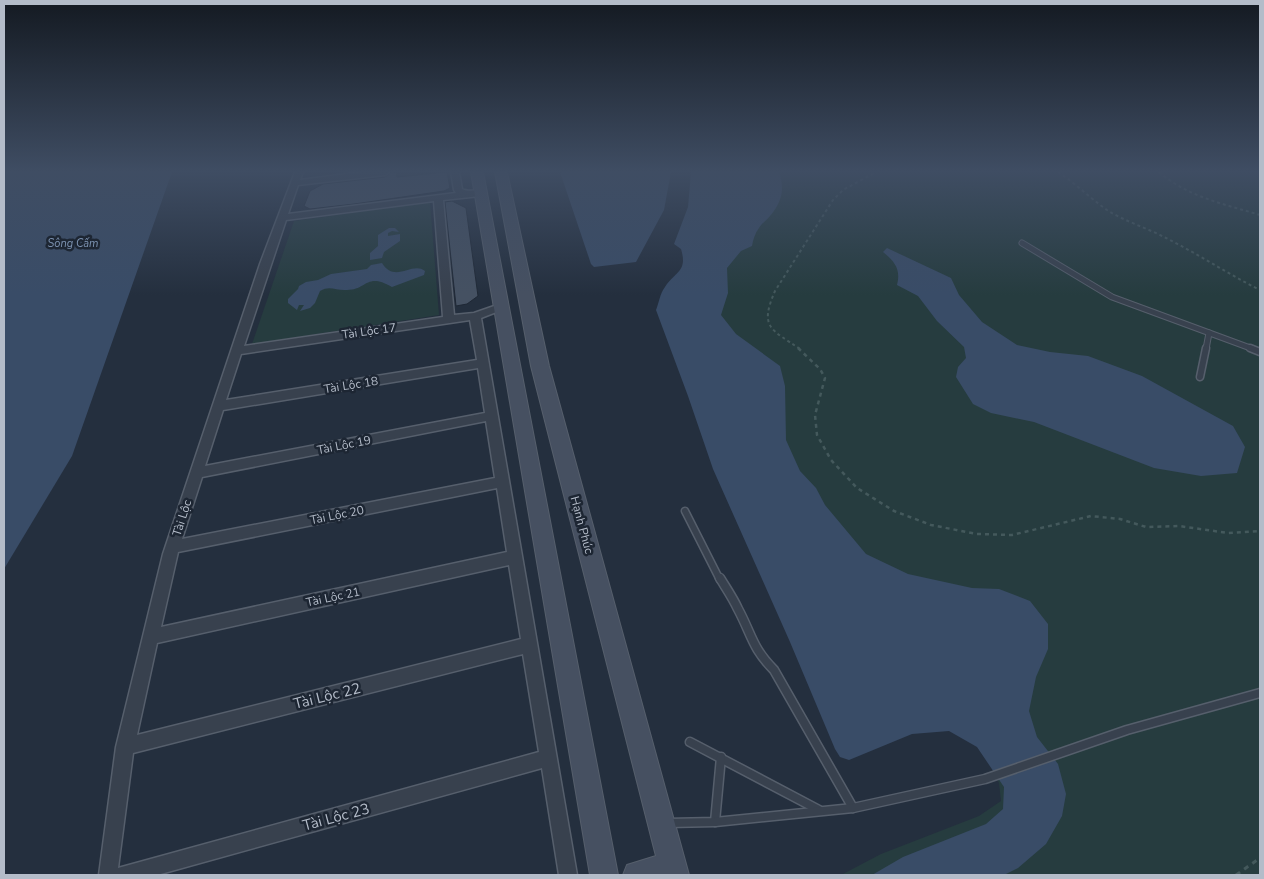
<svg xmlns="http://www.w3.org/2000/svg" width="1264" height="879" font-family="'Nunito Sans',sans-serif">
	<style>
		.green { fill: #263c3f }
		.water { fill: #394c67 }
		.building { fill: #455162; stroke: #1f2835 }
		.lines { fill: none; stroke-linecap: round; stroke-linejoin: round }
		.lane-far2-casing { stroke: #565f6c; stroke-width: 7 }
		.lane-far1-casing { stroke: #565f6c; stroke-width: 9 }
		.lane-casing { stroke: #565f6c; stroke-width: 11 }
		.street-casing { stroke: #565f6c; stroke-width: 3 }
		.secondary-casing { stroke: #565f6c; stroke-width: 2 }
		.path-far2 { stroke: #44595c; stroke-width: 2; stroke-dasharray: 3 3; stroke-linecap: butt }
		.path-far1 { stroke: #44595c; stroke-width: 2.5; stroke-dasharray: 4 4; stroke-linecap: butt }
		.path { stroke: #44595c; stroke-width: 3; stroke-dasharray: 5 5; stroke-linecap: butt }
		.lane-far2 { stroke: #38414e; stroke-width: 5 }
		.lane-far1 { stroke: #38414e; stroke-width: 6 }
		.lane { stroke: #38414e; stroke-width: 8 }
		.street { fill: #38414e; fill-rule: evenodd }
		.secondary { fill: #465061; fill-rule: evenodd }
		.labels { text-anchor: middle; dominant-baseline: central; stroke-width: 5; stroke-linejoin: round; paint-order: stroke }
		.far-water-label { font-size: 11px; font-style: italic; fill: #7c92b1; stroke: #1d2633 }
		.street-label { font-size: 12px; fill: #b4bcc9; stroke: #1d2633 }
		.near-street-label { font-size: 15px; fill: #b4bcc9; stroke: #1d2633 }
	</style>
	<rect width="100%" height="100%" fill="#242f3e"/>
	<g class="green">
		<polygon points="741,172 1260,172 1260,875 841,875 881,854 979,816 1001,801 999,783 986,752 686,301"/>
		<polygon points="430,202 439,315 252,344 294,221"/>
	</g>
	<g class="water">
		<polygon points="4,172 172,172 72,456 4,569"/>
		<polygon points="560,172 671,172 664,210 636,262 594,267 591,264"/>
		<path d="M691 172H779C785 189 782 202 770 216 767 220 762 223 759 228 755 233 753 240 752 246L741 251 727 268 728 293 721 315 736 334 780 366 785 386 786 440 800 471 816 488 825 505 866 554 908 574 972 588 999 589 1030 601 1048 624V649L1036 677 1029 711 1037 737 1058 764 1066 794 1062 816 1046 844 1018 868 1004 875H872L903 857 986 824 1003 809 1004 787 977 747 949 731 912 734 849 760 840 757 835 749 790 642 713 469 688 396 656 310C659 303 660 293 665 287 675 271 688 272 681 249L674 244 688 207Z"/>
		<polygon points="389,228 395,228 399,232 392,231 388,233 388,236 400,234 400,241 384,252 382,258 370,260 370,253 378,246 378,235"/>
		<path d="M887 248 951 278 959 295 982 322 1017 345 1050 352 1088 356 1142 376 1233 426 1245 447 1237 473 1201 476 1154 468 1034 422 991 413 973 404 956 377 958 367 966 358 964 347 937 321 918 296 897 285C901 269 895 262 883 252Z"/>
		<path d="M382 263C395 284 412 261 425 271L424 275 392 287C366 272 367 290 347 290 336 291 330 285 320 291L315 303 310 308 300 311 304 305H299L297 310 288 303V299L298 289 299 286 306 282 318 280 331 274 367 269 371 265Z"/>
	</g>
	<g class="building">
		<polygon points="391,172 396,172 397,177 447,172 450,188 444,191 354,204 310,209 304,206 310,191 323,184 385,177"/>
		<polygon points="452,201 466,208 478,296 467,304 456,306 445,202"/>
	</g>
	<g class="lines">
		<g class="lane-far2-casing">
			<g id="lane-far2">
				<polyline points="1022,243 1112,297 1253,349"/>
				<polyline points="1206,349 1209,333"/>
			</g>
		</g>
		<g class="lane-far1-casing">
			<g id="lane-far1">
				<polyline points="1250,348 1260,352"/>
				<polyline points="1200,377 1206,348"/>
				<polyline points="685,511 720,580"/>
			</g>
		</g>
		<g class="lane-casing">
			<g id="lane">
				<path d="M720 578C726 588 733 598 738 609 752 635 752 648 774 670L853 808"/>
				<polyline points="690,742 819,810"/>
				<polyline points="715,822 721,757"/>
				<polyline points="668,823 715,822 853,808 985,779 1127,730 1260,693"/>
			</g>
		</g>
		<g class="street-casing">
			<path id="street" d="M295 172H303L300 180 362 172H389L385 175 298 185 288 214 456 193 454 190 451 172H459L462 189C469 193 479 188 484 193L480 196 443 200 454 315 474 313 500 304 505 307 504 309 481 318 577 875H559L542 768 157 875H99L116 747 163 554 260 264ZM434 201 443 317 244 346 286 220ZM470 320 477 360 226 400 241 354ZM478 368 485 413 205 466 223 410ZM486 421 495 478 182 539 202 477ZM497 488 507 552 161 627 178 552ZM509 565 521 639 137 735 157 643ZM523 654 539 752 118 868 133 753Z"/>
		</g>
		<g class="secondary-casing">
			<g id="secondary">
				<polygon points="471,172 483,172 618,875 590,875"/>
				<polygon points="495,172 507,172 549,366 689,875 623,875 627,865 656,856 531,366"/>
			</g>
		</g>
		<g class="path-far2">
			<path d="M1058 172C1075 183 1090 198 1107 210 1124 221 1147 228 1166 238 1198 254 1228 274 1260 290"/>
			<path d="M1159 172C1188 197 1224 204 1260 215"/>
			<path d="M800 349C771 329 759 328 775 291L833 200 843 190 876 172"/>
		</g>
		<polyline class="path-far1" points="798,348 820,369 825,378 815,415 817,435 831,460 857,488 894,511 931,525 977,534 1012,535 1091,516 1120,519 1146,527 1179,526 1228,533 1260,531"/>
		<polyline class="path" points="1236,875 1260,858"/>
		<use href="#lane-far2" class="lane-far2"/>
		<use href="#lane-far1" class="lane-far1"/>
		<use href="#lane" class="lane"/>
		<use href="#street" class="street"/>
		<use href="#secondary" class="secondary"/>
	</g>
	<linearGradient id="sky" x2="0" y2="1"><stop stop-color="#141a22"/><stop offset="0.58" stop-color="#3f4d63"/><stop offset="1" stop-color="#3f4d63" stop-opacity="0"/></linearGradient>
	<rect width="1264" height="295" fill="url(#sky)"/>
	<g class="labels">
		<g class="far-water-label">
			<text x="73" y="243">Sông Cấm</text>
		</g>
		<g class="street-label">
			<text transform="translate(369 331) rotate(-8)">Tài Lộc 17</text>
			<text transform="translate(351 385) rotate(-9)">Tài Lộc 18</text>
			<text transform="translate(344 445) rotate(-11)">Tài Lộc 19</text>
			<text transform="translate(337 515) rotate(-11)">Tài Lộc 20</text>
			<text transform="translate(182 518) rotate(-72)">Tài Lộc</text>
			<text transform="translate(582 525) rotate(75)">Hạnh Phúc</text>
			<text transform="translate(333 597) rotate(-12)">Tài Lộc 21</text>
		</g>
		<g class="near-street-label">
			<text transform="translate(327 696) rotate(-14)">Tài Lộc 22</text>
			<text transform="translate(336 817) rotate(-15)">Tài Lộc 23</text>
		</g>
	</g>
	<rect width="1264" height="879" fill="none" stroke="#b4bcc9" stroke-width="10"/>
</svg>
